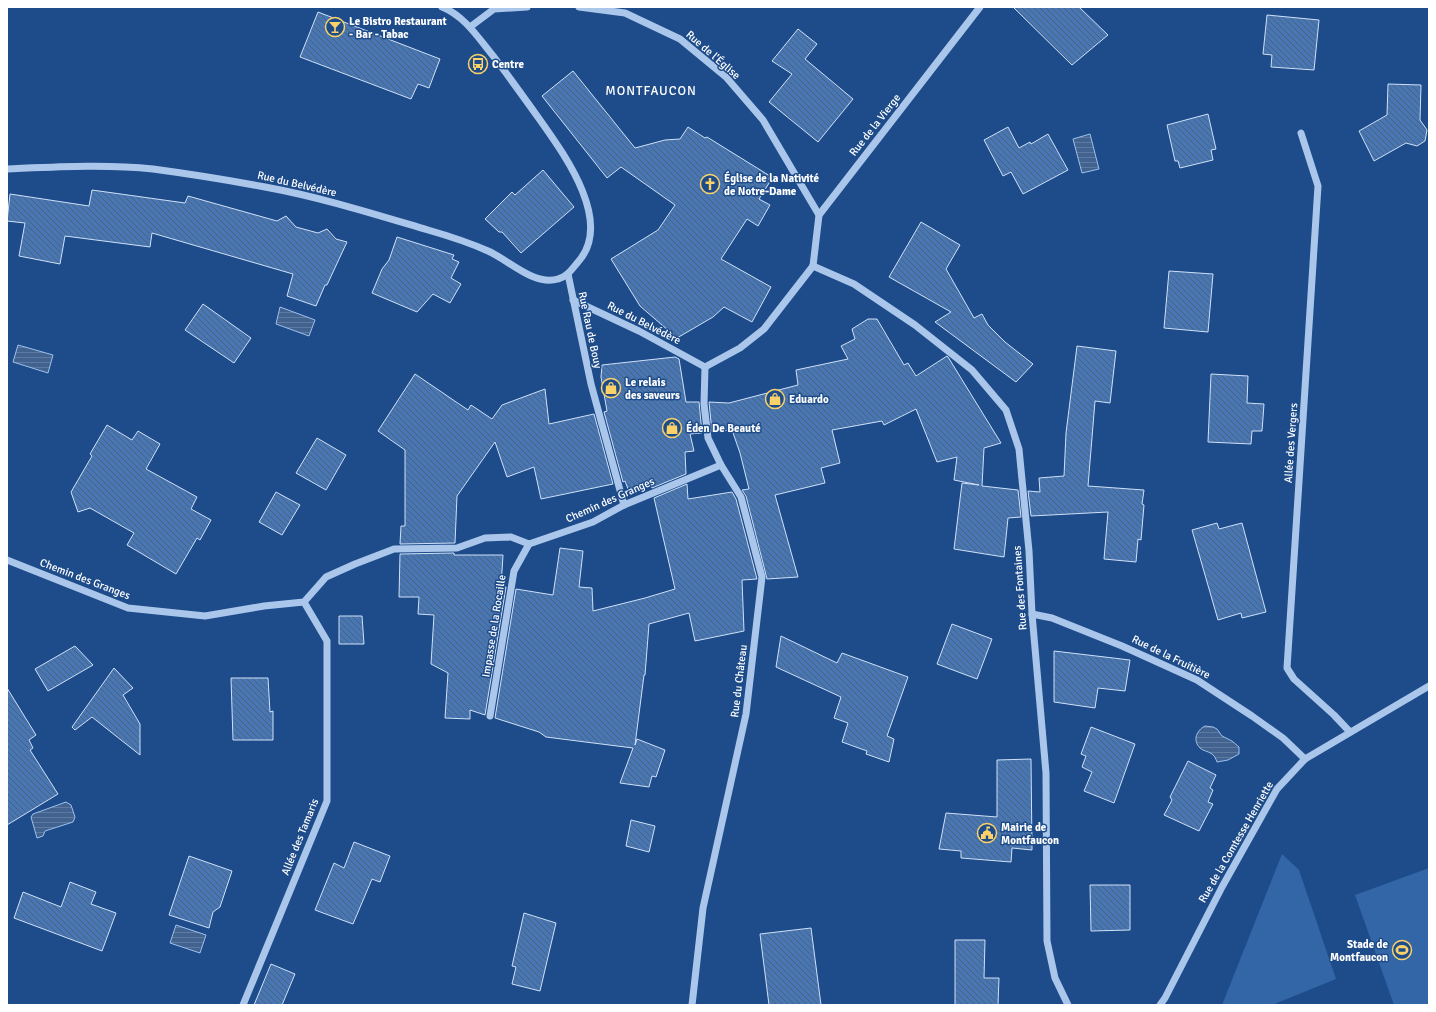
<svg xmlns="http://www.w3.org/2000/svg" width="1436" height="1012" font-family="Signika,sans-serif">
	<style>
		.grass { fill: #3266a7 }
		.water { fill: url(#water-rules); stroke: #9dc1ed }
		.building { fill: url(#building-back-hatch); stroke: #cfe1f8 }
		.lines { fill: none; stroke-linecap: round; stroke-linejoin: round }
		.minor { stroke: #aac7eb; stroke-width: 7 }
		.labels { text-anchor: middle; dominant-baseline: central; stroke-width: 3; stroke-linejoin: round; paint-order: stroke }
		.poi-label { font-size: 11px; font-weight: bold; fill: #fff; stroke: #1e4c8a; text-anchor: start }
		.street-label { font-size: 11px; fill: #fff; stroke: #1e4c8a }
		.quarter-label { font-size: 13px; letter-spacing: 1px; fill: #fff; stroke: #1e4c8a }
	</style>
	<defs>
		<pattern id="water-rules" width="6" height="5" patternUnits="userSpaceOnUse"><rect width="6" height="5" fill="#42628f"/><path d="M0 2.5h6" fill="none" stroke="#5e7aa0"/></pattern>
		<pattern id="building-back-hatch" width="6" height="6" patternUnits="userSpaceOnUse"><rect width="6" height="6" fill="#4776b2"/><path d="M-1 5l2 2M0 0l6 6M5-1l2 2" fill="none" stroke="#4a617f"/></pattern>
	</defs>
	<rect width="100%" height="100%" fill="#1e4c8a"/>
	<g class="grass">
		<polygon points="1282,854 1299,870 1336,979 1272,1005 1222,1005"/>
		<polygon points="1429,868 1429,1005 1394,1005 1355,895"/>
	</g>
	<g class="water">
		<polygon points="1090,134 1099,169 1082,173 1073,139"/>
		<polygon points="280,307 315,320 309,336 276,324"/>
		<polygon points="18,345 53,355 48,373 13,362"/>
		<path d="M1205 726 1213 727 1217 729 1222 736 1232 741 1239 747V754L1228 760 1217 762C1216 759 1214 755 1212 754 1208 751 1203 751 1200 748 1192 740 1197 730 1205 726Z"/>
		<polygon points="66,802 71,805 75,817 73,822 45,831 43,836 37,838 31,817 33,814"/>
		<polygon points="176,925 206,935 200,953 170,943"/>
	</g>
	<g class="building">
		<polygon points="1013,7 1079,7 1108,35 1072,65"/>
		<polygon points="318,12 440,59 429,88 418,84 411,99 300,57"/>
		<polygon points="1267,15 1319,20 1314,70 1271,67 1272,55 1263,54"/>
		<polygon points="798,29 817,44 805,59 853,99 818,142 769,102 792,74 772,61"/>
		<polygon points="573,71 635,148 665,140 680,139 688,127 705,138 707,137 770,176 768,179 771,180 759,199 770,205 758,226 747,219 721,259 771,287 752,322 724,307 713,317 677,338 640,306 611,259 658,230 675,205 621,167 607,178 542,96"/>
		<polygon points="1388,84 1421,85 1420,120 1427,130 1425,141 1417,146 1406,143 1374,161 1359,131 1387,115"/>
		<polygon points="1208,114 1216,149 1211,150 1213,160 1180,168 1178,161 1175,161 1167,125"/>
		<polygon points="1008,127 1019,148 1030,142 1031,144 1048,134 1068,170 1023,194 1011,172 1003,176 984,140"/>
		<polygon points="543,170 574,207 521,253 502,232 499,232 485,219 512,192 515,195"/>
		<polygon points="92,190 185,203 188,196 277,221 286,216 296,227 318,233 327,229 336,239 347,242 327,285 325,285 316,306 287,296 293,274 152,233 150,247 65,236 60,264 19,256 25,223 7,221 10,194 89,206"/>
		<polygon points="921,222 960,245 946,269 974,318 982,314 988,325 1005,342 1033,364 1016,382 935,322 951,312 889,277"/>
		<polygon points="397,237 454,255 452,259 459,262 451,278 461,284 450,303 433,294 417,312 372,293 382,269 389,260"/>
		<polygon points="1169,271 1213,274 1208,332 1164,328"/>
		<polygon points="203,304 251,338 234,363 185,330"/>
		<polygon points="868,319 877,319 904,365 908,363 916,376 947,356 948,357 1001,443 984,448 982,486 1018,490 1021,517 1008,518 1004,557 954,549 962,483 979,485 954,480 957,457 937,462 916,409 884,425 882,421 832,430 840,463 821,468 825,483 775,495 798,577 767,579 746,496 742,490 749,489 740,453 732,430 712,432 709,402 729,403 798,385 796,370 848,359 841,346 855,339 852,329"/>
		<polygon points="1077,346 1116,351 1110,403 1095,401 1088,486 1144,490 1142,504 1144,505 1141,540 1138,539 1136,562 1104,559 1108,512 1031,516 1028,491 1040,492 1039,478 1064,476 1066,433"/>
		<polygon points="675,357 679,359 686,402 699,402 702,433 690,434 694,451 685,452 686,474 652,488 650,480 628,489 625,481 623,482 604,412 607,411 601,377 602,365"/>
		<polygon points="415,374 468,410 471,405 492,419 502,405 545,389 549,424 594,414 613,484 541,499 534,467 507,477 495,442 457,496 455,543 400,544 401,526 405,526 405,450 378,431"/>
		<polygon points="1211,374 1248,376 1247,403 1264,404 1262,431 1252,431 1251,444 1208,442"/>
		<polygon points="107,425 132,440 138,431 160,444 146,469 197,497 191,509 211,520 200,540 197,538 176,574 127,545 134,533 90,508 78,512 71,492 92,456 90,454"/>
		<polygon points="317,438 346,455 326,490 296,473"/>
		<polygon points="687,484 688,499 732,492 736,499 757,579 742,580 744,631 695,641 689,613 649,624 645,675 644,675 635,745 637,739 665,750 656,777 652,776 649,787 620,783 633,748 546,737 539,732 495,718 516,589 553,595 560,548 583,551 579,587 592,588 593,611 645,598 675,589 654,498"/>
		<polygon points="276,492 300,505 282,535 259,522"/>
		<polygon points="1217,523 1219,529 1242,523 1266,612 1242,618 1241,613 1218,620 1192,530"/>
		<polygon points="454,553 454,555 503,555 501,587 506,587 485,715 470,710 470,719 445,718 448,673 431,664 434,615 418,614 419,597 399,597 400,554"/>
		<polygon points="339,616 362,616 364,644 339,644"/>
		<polygon points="952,624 992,639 977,679 937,664"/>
		<polygon points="781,636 837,663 842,653 908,677 887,736 894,739 889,762 866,754 867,751 842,742 848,723 834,718 841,697 776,667"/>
		<polygon points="75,646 93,665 48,691 35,669"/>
		<polygon points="1054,651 1130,660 1125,691 1098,688 1095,708 1054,702"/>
		<polygon points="114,668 133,688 123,695 140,724 140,755 92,717 75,730 72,727"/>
		<polygon points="231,678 268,678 270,712 273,711 273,740 233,740"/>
		<polygon points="7,688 36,735 29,740 33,748 30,750 58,794 7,825"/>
		<polygon points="1091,727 1135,744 1114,803 1084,791 1092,772 1082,767 1086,756 1081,754"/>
		<polygon points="1031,759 1032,850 1012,848 1011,862 961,858 961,851 939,849 946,813 997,817 997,760"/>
		<polygon points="1188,761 1216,775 1210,788 1213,790 1208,802 1213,804 1199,831 1164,815 1172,800 1170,797"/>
		<polygon points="631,820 655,826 649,852 626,846"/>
		<polygon points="354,842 390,856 380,882 372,879 353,924 315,910 334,863 344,868"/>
		<polygon points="189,856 232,871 220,907 213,912 209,928 169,915"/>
		<polygon points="70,882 96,892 91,904 116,913 102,951 14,918 23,892 61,907"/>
		<polygon points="1090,885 1130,885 1130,930 1091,931"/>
		<polygon points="524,913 556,923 540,991 512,984 516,967 512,966"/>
		<polygon points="811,928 821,1005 769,1005 760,934"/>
		<polygon points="955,940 985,940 984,978 999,978 998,1005 955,1005"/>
		<polygon points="271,964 295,974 282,1005 254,1005"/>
	</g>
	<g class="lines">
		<g class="minor">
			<polyline points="579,7 625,13 680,39 726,77 763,120 819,215"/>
			<polyline points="470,27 494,9 527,7"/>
			<polyline points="1301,133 1318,186 1287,668 1294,679 1334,715 1350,732"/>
			<path d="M7 169C55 167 105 164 153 169 190 174 228 180 265 187 320 197 374 214 428 230 449 236 468 242 488 251 509 260 533 286 558 279 567 277 572 269 578 262 614 222 564 154 540 120 525 99 510 78 494 57 479 39 465 16 442 7"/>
			<polyline points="813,266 854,284 915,325 972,370 1006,410 1019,449 1029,551 1032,614 1046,773 1047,941 1055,978 1068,1005"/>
			<polyline points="813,266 819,215 980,7"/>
			<polyline points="568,274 591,384 624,505"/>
			<polyline points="573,300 639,331 705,367"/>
			<polyline points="705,367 740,348 764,329 813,266"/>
			<polyline points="7,560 128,608 205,616 264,606 304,602 326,577 355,564 394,549 457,548 485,538 511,537 529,544 593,522 624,505 721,465"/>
			<polyline points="1032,614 1052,618 1122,646 1197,680 1252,716 1283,738 1305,759"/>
			<polyline points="490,716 514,571 529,544"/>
			<polyline points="243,1005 327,801 327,641 304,602"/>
			<polyline points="692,1005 703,908 746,714 762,577 741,497 721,465 708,438 704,404 705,367"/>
			<polyline points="1160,1005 1165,998 1222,887 1277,789 1305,759 1429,686"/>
		</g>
	</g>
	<defs>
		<g id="bar-ring" transform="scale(1)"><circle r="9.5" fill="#1e4c8a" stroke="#fad269" stroke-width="1.5"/><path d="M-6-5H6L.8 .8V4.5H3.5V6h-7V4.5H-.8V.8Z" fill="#fad269"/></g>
		<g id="bus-ring" transform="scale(1)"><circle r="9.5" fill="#1e4c8a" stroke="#fad269" stroke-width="1.5"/><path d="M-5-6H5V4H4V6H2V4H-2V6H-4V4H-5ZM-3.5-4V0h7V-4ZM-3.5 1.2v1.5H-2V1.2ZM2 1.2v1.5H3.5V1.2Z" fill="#fad269"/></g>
		<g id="church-ring" transform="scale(1)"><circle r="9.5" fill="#1e4c8a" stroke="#fad269" stroke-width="1.5"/><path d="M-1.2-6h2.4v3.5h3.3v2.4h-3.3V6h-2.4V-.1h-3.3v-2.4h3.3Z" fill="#fad269"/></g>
		<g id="shop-ring" transform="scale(1)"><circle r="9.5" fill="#1e4c8a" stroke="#fad269" stroke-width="1.5"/><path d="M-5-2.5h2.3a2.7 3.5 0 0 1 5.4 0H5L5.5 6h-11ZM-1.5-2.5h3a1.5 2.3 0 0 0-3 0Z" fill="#fad269"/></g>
		<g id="civic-ring" transform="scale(1)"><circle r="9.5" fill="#1e4c8a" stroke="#fad269" stroke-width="1.5"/><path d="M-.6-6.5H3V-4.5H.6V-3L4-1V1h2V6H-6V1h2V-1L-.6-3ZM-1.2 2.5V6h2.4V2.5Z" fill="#fad269"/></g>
		<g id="stadium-ring" transform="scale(1)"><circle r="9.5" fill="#1e4c8a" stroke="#fad269" stroke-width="1.5"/><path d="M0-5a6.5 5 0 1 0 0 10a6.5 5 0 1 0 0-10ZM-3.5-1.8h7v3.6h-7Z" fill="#fad269"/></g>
	</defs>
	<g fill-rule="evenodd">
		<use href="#bar-ring" x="335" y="27"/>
		<use href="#bus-ring" x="478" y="64"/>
		<use href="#church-ring" x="710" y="184"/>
		<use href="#shop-ring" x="611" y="388"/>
		<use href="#shop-ring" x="775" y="399"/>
		<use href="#shop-ring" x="672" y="428"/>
		<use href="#civic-ring" x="987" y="833"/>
		<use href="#stadium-ring" x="1402" y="950"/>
	</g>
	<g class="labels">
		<g class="poi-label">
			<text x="349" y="21">Le Bistro Restaurant<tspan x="349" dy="13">- Bar - Tabac</tspan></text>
			<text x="492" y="64">Centre</text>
			<text x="724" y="178">Église de la Nativité<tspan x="724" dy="13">de Notre-Dame</tspan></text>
			<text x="625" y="382">Le relais<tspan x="625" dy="13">des saveurs</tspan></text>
			<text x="789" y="399">Eduardo</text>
			<text x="686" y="428">Éden De Beauté</text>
			<text x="1001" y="827">Mairie de<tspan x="1001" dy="13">Montfaucon</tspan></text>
			<text x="1388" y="944" text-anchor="end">Stade de<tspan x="1388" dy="13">Montfaucon</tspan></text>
		</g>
		<g class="street-label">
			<text transform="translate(713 55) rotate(41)">Rue de l'Église</text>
			<text transform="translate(875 125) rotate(-52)">Rue de la Vierge</text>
			<text transform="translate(297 184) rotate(13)">Rue du Belvédère</text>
			<text transform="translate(644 323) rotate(27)">Rue du Belvédère</text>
			<text transform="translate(590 330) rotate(78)">Rue Rau de Bouy</text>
			<text transform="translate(1291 443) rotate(-86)">Allée des Vergers</text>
			<text transform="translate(610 500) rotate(-24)">Chemin des Granges</text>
			<text transform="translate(85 579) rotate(21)">Chemin des Granges</text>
			<text transform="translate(1020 588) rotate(-94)">Rue des Fontaines</text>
			<text transform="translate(494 626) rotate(-81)">Impasse de la Rocaille</text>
			<text transform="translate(1171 657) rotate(26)">Rue de la Fruitière</text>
			<text transform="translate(739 681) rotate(-83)">Rue du Château</text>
			<text transform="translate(300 837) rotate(-68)">Allée des Tamaris</text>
			<text transform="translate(1236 842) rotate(-60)">Rue de la Comtesse Henriette</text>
		</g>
		<g class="quarter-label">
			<text x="651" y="91">MONTFAUCON</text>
		</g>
	</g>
	<rect width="1436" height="1012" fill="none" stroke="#ffffff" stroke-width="16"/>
</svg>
